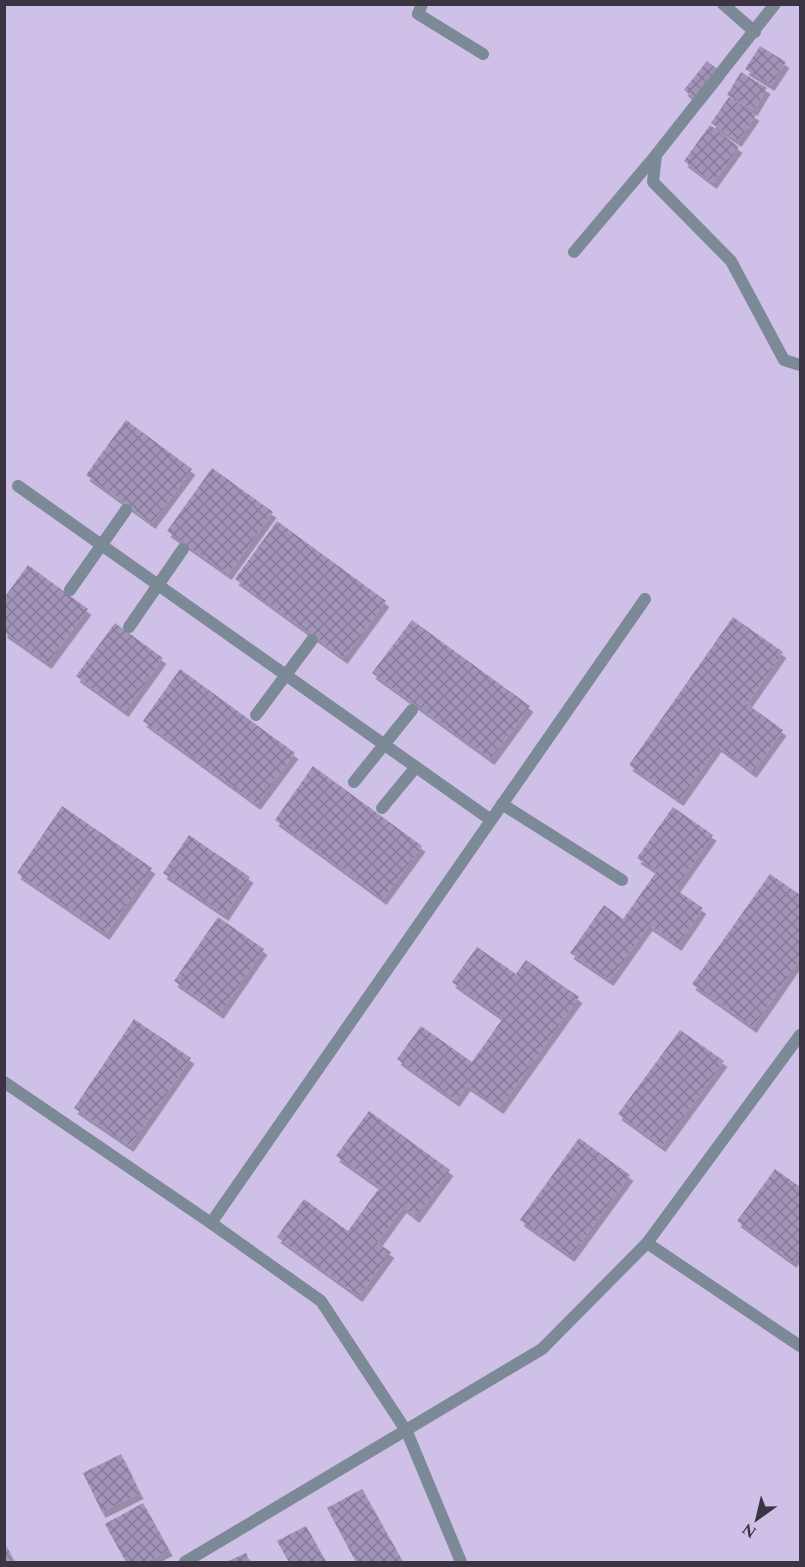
<svg xmlns="http://www.w3.org/2000/svg" width="805" height="1567" font-family="Spectral,serif">
	<style>
		.building { fill: url(#building-cross-hatch); filter: url(#shadow) }
		.lines { fill: none; stroke-linecap: round; stroke-linejoin: round }
		.lane { stroke: #7b8a96; stroke-width: 12 }
		.street { stroke: #7b8a96; stroke-width: 12 }
	</style>
	<defs>
		<pattern id="building-cross-hatch" width="8" height="8" patternUnits="userSpaceOnUse" patternTransform="scale(1.5)"><rect width="8" height="8" fill="#a294b9"/><path d="M0 0l8 8M0 8l8-8" fill="none" stroke="#857a98"/></pattern>
		<filter id="shadow"><feDropShadow dx="3.5" dy="6" stdDeviation="0" flood-color="#0004"/></filter>
	</defs>
	<rect width="100%" height="100%" fill="#cfc0e7"/>
	<g class="building">
		<polygon points="760,46 786,62 771,85 745,69"/>
		<polygon points="707,61 721,72 698,101 684,90"/>
		<polygon points="741,72 767,88 754,110 727,95"/>
		<polygon points="729,97 756,115 738,141 711,123"/>
		<polygon points="710,125 739,147 713,183 684,161"/>
		<polygon points="126,420 192,469 152,523 86,475"/>
		<polygon points="212,468 273,512 228,574 167,531"/>
		<polygon points="277,521 386,601 344,658 235,579"/>
		<polygon points="28,565 88,609 48,663 4,632 4,598"/>
		<polygon points="733,617 783,652 747,704 783,730 753,772 718,746 680,800 629,765"/>
		<polygon points="412,620 530,706 491,759 372,673"/>
		<polygon points="115,623 163,658 125,711 76,676"/>
		<polygon points="180,669 295,753 257,804 143,721"/>
		<polygon points="313,766 422,846 383,899 275,820"/>
		<polygon points="62,806 152,868 106,934 17,873"/>
		<polygon points="673,807 713,835 675,889 703,908 678,945 649,925 610,980 570,953 604,905 623,919 657,871 637,858"/>
		<polygon points="189,835 250,877 225,915 163,873"/>
		<polygon points="770,874 800,895 800,959 753,1027 692,984"/>
		<polygon points="218,917 264,949 220,1013 174,981"/>
		<polygon points="477,947 516,974 526,960 579,997 500,1108 467,1085 456,1101 397,1059 421,1026 472,1062 503,1018 452,982"/>
		<polygon points="134,1019 191,1058 130,1146 74,1108"/>
		<polygon points="680,1030 724,1061 662,1146 618,1114"/>
		<polygon points="369,1111 450,1170 416,1217 403,1207 377,1243 391,1252 359,1296 277,1237 304,1199 348,1231 380,1187 336,1156"/>
		<polygon points="579,1138 630,1175 571,1256 520,1220"/>
		<polygon points="775,1169 800,1187 800,1252 793,1262 737,1221"/>
		<polygon points="121,1454 140,1493 102,1512 83,1473"/>
		<polygon points="362,1489 403,1562 356,1562 327,1508"/>
		<polygon points="143,1503 169,1550 146,1562 126,1562 105,1524"/>
		<polygon points="306,1526 326,1562 289,1562 277,1541"/>
		<polygon points="4,1542 13,1559 6,1562 4,1562"/>
		<polygon points="246,1553 250,1562 226,1562"/>
	</g>
	<g class="lines">
		<g class="lane">
			<polyline points="18,486 491,820"/>
			<polyline points="70,590 126,510"/>
			<polyline points="129,627 183,549"/>
			<polyline points="256,715 312,640"/>
			<polyline points="354,782 412,710"/>
			<polyline points="502,804 622,880"/>
			<polyline points="382,808 416,767"/>
			<polyline points="4,1082 211,1223 321,1301 407,1432 461,1562"/>
			<polyline points="211,1223 645,599"/>
			<polyline points="647,1243 800,1346"/>
			<polyline points="185,1562 542,1349 647,1243 800,1035"/>
		</g>
		<g class="street">
			<polyline points="422,4 418,14 483,54"/>
			<polyline points="723,4 755,32"/>
			<polyline points="656,155 653,182 731,261 784,360 800,365"/>
			<polyline points="574,252 656,155 775,4"/>
		</g>
	</g>
	<rect width="805" height="1567" fill="none" stroke="#3a3443" stroke-width="12"/>
	<g transform="translate(757 1519) rotate(214)" stroke="#cfc0e7" stroke-width="4.5" paint-order="stroke">
	<path d="M0-4.5L10 22L0 15L-10 22Z" fill="#3a3443"/>
	<text y="-9" font-size="16" font-weight="bold" text-anchor="middle" fill="#3a3443">N</text>
	</g>
</svg>
